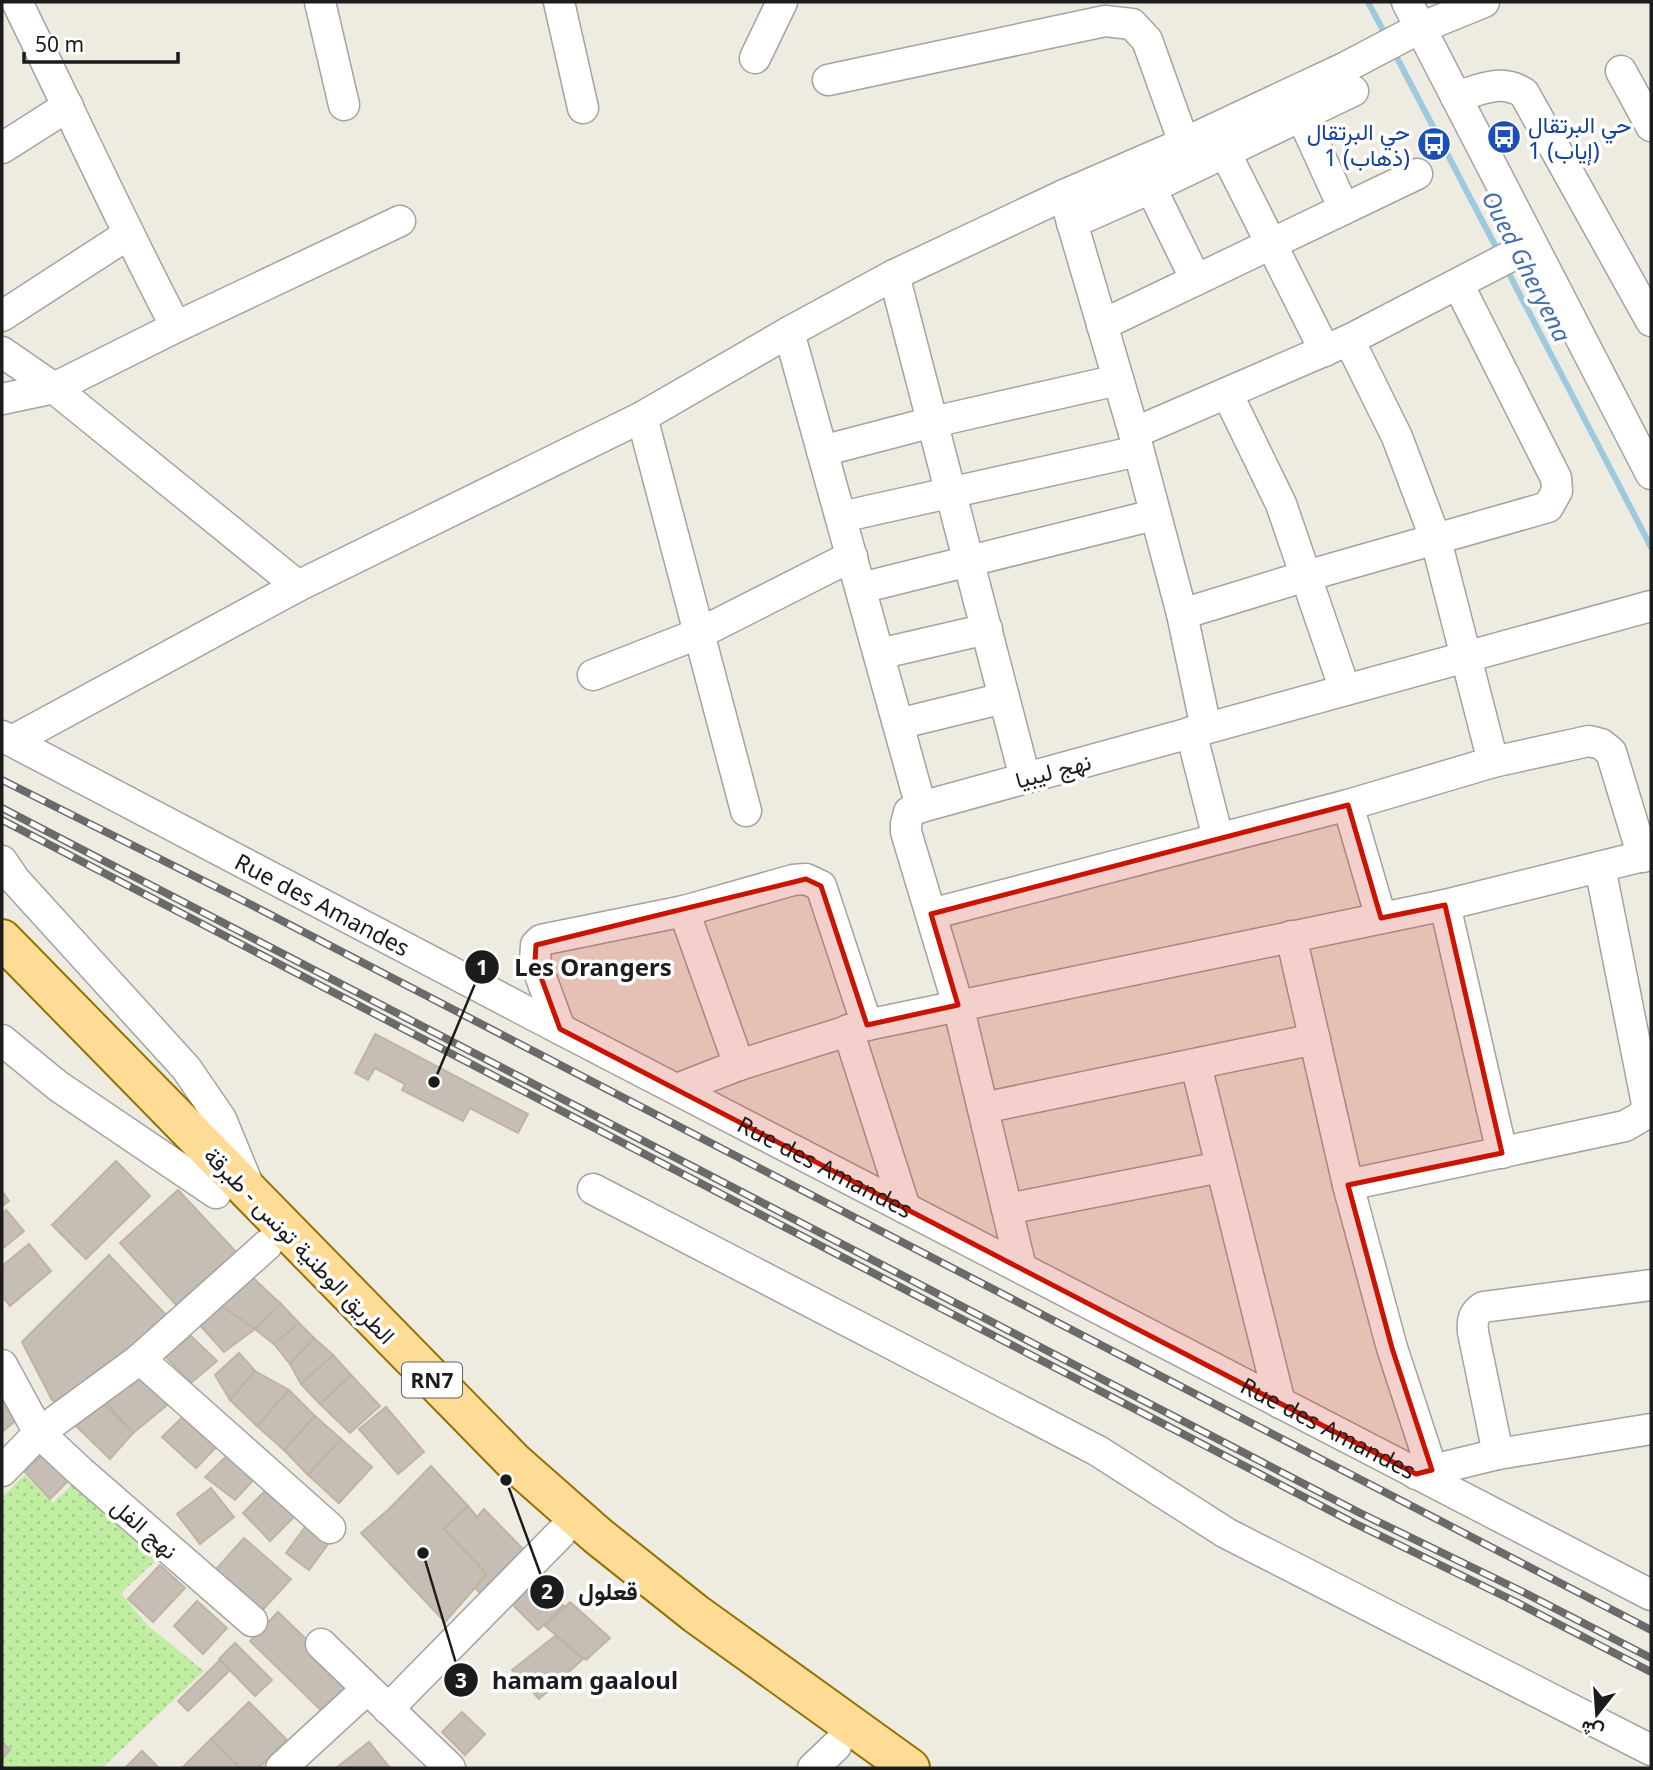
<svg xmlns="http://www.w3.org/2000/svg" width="1653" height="1770" font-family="'Noto Sans',Vazirmatn,sans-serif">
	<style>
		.grass { fill: url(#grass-dots) }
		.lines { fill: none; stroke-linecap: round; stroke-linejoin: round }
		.stream { stroke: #9ecae0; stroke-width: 6 }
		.building { fill: #c6beb4; stroke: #c1b3a2; stroke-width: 2 }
		.minor-casing { stroke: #a3a3a3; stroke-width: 33 }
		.major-casing { stroke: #947200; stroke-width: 42 }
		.minor { stroke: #fff; stroke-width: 30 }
		.major { stroke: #ffdc95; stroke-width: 38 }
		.rail-casing { stroke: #6a6a6a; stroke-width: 8 }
		.rail { stroke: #fff; stroke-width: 5; stroke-dasharray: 16; stroke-linecap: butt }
		.marked { fill: #c81400; fill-opacity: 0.2; stroke: #c81400; stroke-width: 5; stroke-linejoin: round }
		.labels { text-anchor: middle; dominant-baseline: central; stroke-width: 7; stroke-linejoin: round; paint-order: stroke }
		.shield { fill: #fff; stroke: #606060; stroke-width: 2 }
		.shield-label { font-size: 21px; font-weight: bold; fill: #1c1c1c }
		.transit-label { font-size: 23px; fill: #164399; stroke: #fff; text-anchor: start }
		.street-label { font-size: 23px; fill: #1c1c1c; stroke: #fff }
		.water-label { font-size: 24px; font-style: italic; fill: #436fb2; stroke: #fff }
		.leader { fill: none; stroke: #1c1c1c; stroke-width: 2.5 }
		.callout-dot { fill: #1c1c1c; stroke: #fff; stroke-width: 2.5 }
		.mark-label { font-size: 21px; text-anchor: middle; font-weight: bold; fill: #fff }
		.callout-label { font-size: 24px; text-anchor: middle; font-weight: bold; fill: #1c1c1c; stroke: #fff; stroke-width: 7; stroke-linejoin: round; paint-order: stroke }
	</style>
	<defs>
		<pattern id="grass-dots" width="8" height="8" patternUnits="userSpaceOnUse" patternTransform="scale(1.75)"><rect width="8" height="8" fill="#c0eda2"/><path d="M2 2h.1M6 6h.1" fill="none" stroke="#a4cb8b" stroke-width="1.8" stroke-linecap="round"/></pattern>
	</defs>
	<rect width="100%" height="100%" fill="#eeebe1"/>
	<polygon class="grass" points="93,1464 166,1551 121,1593 147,1625 204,1671 102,1768 2,1768 2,1497 25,1475 53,1503"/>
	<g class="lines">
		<g class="stream">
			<polyline points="1368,2 1386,36"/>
			<polyline points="1394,52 1499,253"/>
			<polyline points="1505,266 1651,547"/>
		</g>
	</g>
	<g class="building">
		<polygon points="375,1034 528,1114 518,1133 470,1108 463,1121 402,1090 405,1084 375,1068 368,1080 355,1073"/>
		<polygon points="116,1161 150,1196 86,1259 52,1225"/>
		<polygon points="178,1190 238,1254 179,1308 120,1243"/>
		<polygon points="2,1191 9,1201 2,1206"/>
		<polygon points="6,1210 24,1231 2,1249 2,1214"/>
		<polygon points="29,1244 51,1271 10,1306 2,1296 2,1266"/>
		<polygon points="109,1255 168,1317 63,1405 52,1400 22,1342"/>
		<polygon points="252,1277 281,1304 255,1329 220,1305"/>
		<polygon points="281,1304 299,1323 275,1345 255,1329"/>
		<polygon points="220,1305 255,1329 224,1352 198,1323"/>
		<polygon points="299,1323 314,1338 290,1364 274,1344"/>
		<polygon points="191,1336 217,1361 191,1383 165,1356"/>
		<polygon points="314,1338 333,1355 301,1384 290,1364"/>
		<polygon points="239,1353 255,1371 230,1400 215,1375"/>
		<polygon points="333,1355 351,1375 320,1404 301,1384"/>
		<polygon points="255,1371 289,1390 257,1426 230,1400"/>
		<polygon points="140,1374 172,1401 133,1433 103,1399"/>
		<polygon points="351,1375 380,1406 350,1433 320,1404"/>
		<polygon points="2,1388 24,1414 2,1432"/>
		<polygon points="289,1390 315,1416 284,1450 257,1426"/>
		<polygon points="104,1404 133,1433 110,1459 76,1426"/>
		<polygon points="386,1407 424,1452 398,1474 359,1429"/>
		<polygon points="191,1409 223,1440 196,1468 162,1437"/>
		<polygon points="315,1416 341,1439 308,1475 284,1450"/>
		<polygon points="341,1439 372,1467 339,1503 308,1475"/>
		<polygon points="237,1446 260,1473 235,1500 205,1477"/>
		<polygon points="48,1448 74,1475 50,1499 25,1472"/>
		<polygon points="431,1466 468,1506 444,1529 487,1574 445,1622 361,1533 388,1510"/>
		<polygon points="269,1487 296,1515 270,1541 243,1513"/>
		<polygon points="211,1488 234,1517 200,1544 177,1514"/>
		<polygon points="468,1506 477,1517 484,1509 527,1553 485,1597 475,1588 487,1574 444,1529"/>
		<polygon points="311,1519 334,1536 309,1570 286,1553"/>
		<polygon points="244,1538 291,1579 257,1616 211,1575"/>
		<polygon points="160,1565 185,1588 153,1622 128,1599"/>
		<polygon points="533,1576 564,1606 538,1630 509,1601"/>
		<polygon points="197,1601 227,1628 203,1654 174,1626"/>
		<polygon points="570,1602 610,1638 586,1660 545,1626"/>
		<polygon points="278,1612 353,1684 325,1714 250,1641"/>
		<polygon points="555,1636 583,1659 539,1699 512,1670"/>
		<polygon points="235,1643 272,1680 255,1696 219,1659"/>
		<polygon points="220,1660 230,1670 188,1711 178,1701"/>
		<polygon points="249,1702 287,1740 259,1768 240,1768 211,1739"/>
		<polygon points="462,1712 485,1734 465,1755 442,1732"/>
		<polygon points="211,1739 240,1768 182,1768"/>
		<polygon points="2,1742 10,1750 2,1759"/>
		<polygon points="369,1742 390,1768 336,1768"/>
		<polygon points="142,1751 159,1768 125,1768"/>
	</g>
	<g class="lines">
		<g class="minor-casing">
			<g id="minor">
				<path d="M17 2C70 110 120 220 176 327"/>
				<polyline points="320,2 344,105"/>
				<polyline points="559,2 583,108"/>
				<polyline points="1407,2 1651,474"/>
				<polyline points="755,58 782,2"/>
				<polyline points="1621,71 1651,126"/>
				<polyline points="828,80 1105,21 1132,24 1147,40 1184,143"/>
				<path d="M1456 97C1479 90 1501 78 1524 93L1651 321"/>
				<polyline points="1302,117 1344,209"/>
				<polyline points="2,148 68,106"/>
				<polyline points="1225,152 1325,351"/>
				<polyline points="1151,188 1196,280"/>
				<polyline points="1064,195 1134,433 1182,614 1206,728"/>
				<polyline points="1072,223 1151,188 1353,91"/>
				<polyline points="894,275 1025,778"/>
				<polyline points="2,316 127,235"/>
				<polyline points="1102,325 1417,174"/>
				<polyline points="789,332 921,807"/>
				<polyline points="1349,340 1397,437 1436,540 1493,762"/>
				<polyline points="2,352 54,388 298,586"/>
				<polyline points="1227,393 1281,504 1345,690"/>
				<polyline points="2,399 54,388 176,327 400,221"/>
				<polyline points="642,417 746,811"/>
				<polyline points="1134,433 1349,340 1532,245"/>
				<polyline points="822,451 933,422 1118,380"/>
				<polyline points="841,517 1138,451"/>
				<polyline points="861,588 1154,515"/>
				<polyline points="1182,614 1306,576 1548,507 1557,491 1556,478 1458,284"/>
				<polyline points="879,654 987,629"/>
				<polyline points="593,675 700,633 852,556"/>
				<polyline points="898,724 1004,698"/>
				<polyline points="1191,732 1218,838"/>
				<path id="s1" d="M2 736 560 1029 1651 1595"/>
				<polyline points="12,741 298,586 642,417 789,332 894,275 1064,195 1184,143 1344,68 1420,28 1484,2"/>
				<polyline points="1348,805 1381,918"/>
				<polyline points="2,861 15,880 186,1068 221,1119 247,1182"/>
				<polyline points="1445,905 1502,1153"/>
				<polyline points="684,911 739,1065"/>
				<polyline points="931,914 1348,805 1493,762 1589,741 1601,744 1611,752 1643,857"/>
				<polyline points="1291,936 1348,1185 1392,1348 1432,1470"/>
				<polyline points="560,1029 535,961 536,945 541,940 684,911 793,880 806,879 821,886 867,1025"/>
				<polyline points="848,1030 905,1208"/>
				<polyline points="2,1040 58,1086 216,1193"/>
				<polyline points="1196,1065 1280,1403"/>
				<polyline points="677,1089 739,1065 867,1025 1445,905 1651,854"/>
				<polyline points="983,1108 1315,1039"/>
				<polyline points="1348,1185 1625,1126 1644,1115 1647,1104 1600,867"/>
				<polyline points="593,1189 1098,1451 1226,1533 1651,1750"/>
				<polyline points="1007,1209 1221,1167"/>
				<polyline points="1021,1268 958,1005 906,832 906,824 909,812 921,807 1651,606"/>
				<polyline points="140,1359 330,1528"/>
				<polyline points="2,1365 39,1433 81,1472 252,1621"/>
				<path d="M1498 1454 1473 1332C1472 1320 1473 1314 1483 1307L1651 1285"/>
				<polyline points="2,1471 39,1433 140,1359 267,1245"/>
				<polyline points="1416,1474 1498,1454 1651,1429"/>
				<polyline points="321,1644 450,1768"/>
				<polyline points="388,1709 560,1534"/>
				<polyline points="281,1768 367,1689"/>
				<polyline points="813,1768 836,1746"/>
			</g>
		</g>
		<g class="major-casing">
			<polyline id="major" points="2,939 514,1462 598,1536 696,1614 910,1768"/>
		</g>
		<use href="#minor" class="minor"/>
		<use href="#major" class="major"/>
		<g class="rail-casing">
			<g id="rail">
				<polyline points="2,780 236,897 1651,1630"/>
				<polyline points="2,808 1360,1513 1521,1591 1651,1658"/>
				<polyline points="2,820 1354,1523 1516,1602 1651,1672"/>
			</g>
		</g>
		<use href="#rail" class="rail"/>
	</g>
	<path class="marked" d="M1348 805 1381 918 1445 905 1502 1153 1348 1185 1392 1348 1432 1470 1416 1474 560 1029 535 961 536 945 806 879 821 886 867 1025 958 1005 931 914Z"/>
	<defs>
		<g id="bus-disc" transform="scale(1.75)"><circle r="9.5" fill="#1a4fb4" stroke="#fff"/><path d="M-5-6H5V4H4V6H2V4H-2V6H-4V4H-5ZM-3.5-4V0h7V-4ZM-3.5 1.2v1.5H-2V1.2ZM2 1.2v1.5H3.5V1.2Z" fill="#fff"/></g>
	</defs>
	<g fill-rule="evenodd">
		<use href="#bus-disc" x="1504" y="137"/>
		<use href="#bus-disc" x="1434" y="144"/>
	</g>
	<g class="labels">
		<rect class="shield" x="402" y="1362.5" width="60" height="35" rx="5"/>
		<g class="shield-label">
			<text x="432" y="1380">RN7</text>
		</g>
		<g class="transit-label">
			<text x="1528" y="124">حي البرتقال<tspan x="1528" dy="26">1 (إياب)</tspan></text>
			<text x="1410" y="131" text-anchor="end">حي البرتقال<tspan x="1410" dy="26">1 (ذهاب)</tspan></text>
		</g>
		<g class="street-label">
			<text transform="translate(1053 770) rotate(-15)">نهج ليبيا</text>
			<text stroke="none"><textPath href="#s1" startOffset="362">Rue des Amandes</textPath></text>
			<text stroke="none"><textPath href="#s1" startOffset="929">Rue des Amandes</textPath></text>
			<text transform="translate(300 1245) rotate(46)">الطريق الوطنية تونس - طبرقة</text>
			<text stroke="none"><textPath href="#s1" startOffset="1496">Rue des Amandes</textPath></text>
			<text transform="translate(145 1528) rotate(41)">نهج الفل</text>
		</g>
		<g class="water-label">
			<text transform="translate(1527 266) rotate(63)">Oued Gheryena</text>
		</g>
	</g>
	<path class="leader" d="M434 1082L482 967M506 1480L547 1592M423 1553L461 1680"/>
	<g class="callout-dot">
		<circle cx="434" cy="1082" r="7"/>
		<circle cx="506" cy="1480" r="7"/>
		<circle cx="423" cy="1553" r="7"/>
		<circle cx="482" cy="967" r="18"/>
		<circle cx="547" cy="1592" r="18"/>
		<circle cx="461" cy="1680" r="18"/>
	</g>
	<g class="mark-label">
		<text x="482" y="975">1</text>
		<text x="547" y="1599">2</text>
		<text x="461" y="1688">3</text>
	</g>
	<g class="callout-label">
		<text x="593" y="976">Les Orangers</text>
		<text x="608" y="1600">قعلول</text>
		<text x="585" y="1689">hamam gaaloul</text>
	</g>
	<rect width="1653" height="1770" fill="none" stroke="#1c1c1c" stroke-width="7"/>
	<g transform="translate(1597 1714) rotate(197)" stroke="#ffffff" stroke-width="5" paint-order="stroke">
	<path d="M0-5L12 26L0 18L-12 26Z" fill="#1c1c1c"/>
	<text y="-10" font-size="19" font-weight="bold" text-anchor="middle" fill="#1c1c1c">ش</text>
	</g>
	<path d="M24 52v10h154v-10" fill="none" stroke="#1c1c1c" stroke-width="3.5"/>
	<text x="35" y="52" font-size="21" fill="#1c1c1c" stroke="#ffffff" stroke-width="5" paint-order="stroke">50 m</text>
</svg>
